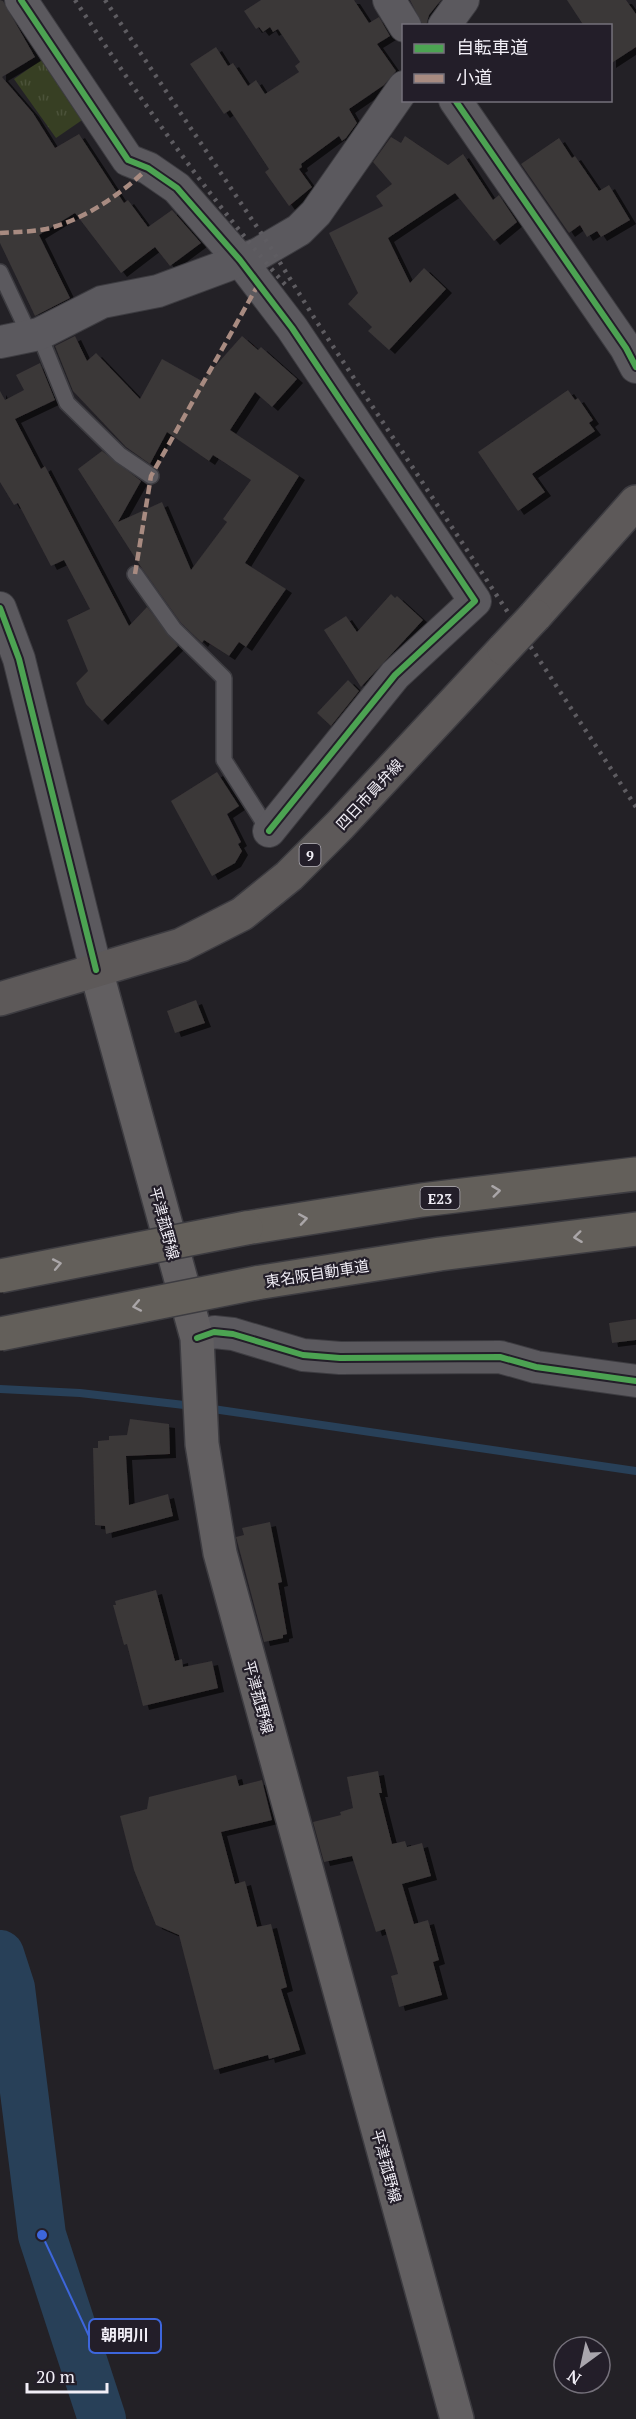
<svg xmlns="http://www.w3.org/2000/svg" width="636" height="2419" font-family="'PT Serif','Noto Sans JP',serif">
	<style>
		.park { fill: url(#park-tufts) }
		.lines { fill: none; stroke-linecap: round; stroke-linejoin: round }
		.stream { stroke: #284058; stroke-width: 8 }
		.river { stroke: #284058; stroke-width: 48 }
		.building { fill: #3b3738; filter: url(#shadow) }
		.service-casing { stroke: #3d3c41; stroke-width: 18 }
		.minor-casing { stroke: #3d3c41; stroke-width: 34 }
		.secondary-casing { stroke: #3d3c41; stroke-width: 36 }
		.primary-casing { stroke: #3d3c41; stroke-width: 36 }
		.motorway-casing { stroke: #3d3c41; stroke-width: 36 }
		.service { stroke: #5b595e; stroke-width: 15 }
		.minor { stroke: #5b595e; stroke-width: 32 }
		.secondary { stroke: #625f61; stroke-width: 33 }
		.primary { stroke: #5d5959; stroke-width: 33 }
		.motorway { stroke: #635f5a; stroke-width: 33 }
		.rail { stroke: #5e5c61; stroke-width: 4.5; stroke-dasharray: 3 6; stroke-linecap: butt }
		.primary-bridge-casing { stroke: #3d3c41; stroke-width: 36; stroke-linecap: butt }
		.motorway-bridge-casing { stroke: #3d3c41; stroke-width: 36; stroke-linecap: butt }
		.primary-bridge { stroke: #5d5959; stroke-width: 33 }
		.motorway-bridge { stroke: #635f5a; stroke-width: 33 }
		.quiet { stroke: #a88b81; stroke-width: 4.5; stroke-dasharray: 9 4.5; stroke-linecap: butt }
		.cycleway-casing { stroke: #231e29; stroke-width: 10 }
		.cycleway { stroke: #4ca352; stroke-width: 6 }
		.oneway { stroke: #aaa6a8 }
		.labels { text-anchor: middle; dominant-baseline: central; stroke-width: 4.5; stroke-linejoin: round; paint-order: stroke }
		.shield { fill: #231e29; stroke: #b3b0b8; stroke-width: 1.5 }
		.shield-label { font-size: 14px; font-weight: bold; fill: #f1eef6 }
		.street-label { font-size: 15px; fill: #f1eef6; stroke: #231e29 }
		.leader { fill: none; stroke: #3d66dc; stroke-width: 2 }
		.callout-dot { fill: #3d66dc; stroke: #231e29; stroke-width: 2 }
		.callout { fill: #231e29; stroke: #3d66dc; stroke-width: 2 }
		.callout-label { font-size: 16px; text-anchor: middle; font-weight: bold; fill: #f1eef6 }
	</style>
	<defs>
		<pattern id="park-tufts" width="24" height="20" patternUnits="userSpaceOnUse" patternTransform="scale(1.5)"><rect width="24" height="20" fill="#373f23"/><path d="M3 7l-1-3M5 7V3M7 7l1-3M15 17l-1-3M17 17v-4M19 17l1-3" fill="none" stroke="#4b5239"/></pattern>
		<filter id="shadow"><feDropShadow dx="6" dy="4" stdDeviation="0" flood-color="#0009"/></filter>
	</defs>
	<rect width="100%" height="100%" fill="#232126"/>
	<polygon class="park" points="47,56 88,116 56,138 14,79"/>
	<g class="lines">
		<g class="stream">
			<polyline points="0,1389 80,1393 193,1406"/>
			<polyline points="206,1408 636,1471"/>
			<polyline points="0,1962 1,1958"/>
		</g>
		<polyline class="river" points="0,1954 11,1988 42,2235 102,2419"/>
	</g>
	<g class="building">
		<polygon points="0,0 3,1 35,57 2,77 33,113 55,148 79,134 124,203 128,200 148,227 172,210 201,243 170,266 155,247 121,273 75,213 39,235 70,298 35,316 0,243"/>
		<polygon points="261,0 354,0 369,23 379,17 390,36 377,44 396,71 384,85 349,109 357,123 346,138 342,141 339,136 301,164 302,167 299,169 312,187 289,206 265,172 269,169 230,110 224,114 190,64 216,47 228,66 233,63 248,86 256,80 265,94 299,72 295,66 300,62 278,29 273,32 270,27 263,32 259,27 256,29 244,11"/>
		<polygon points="410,0 441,0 429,15 426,26 423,26"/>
		<polygon points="567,0 626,0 636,14 636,47 610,64 610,26 584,26"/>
		<polygon points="405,136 448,165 463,154 493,200 499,195 517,222 494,241 455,193 388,238 410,283 424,268 446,289 389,350 368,331 372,327 348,304 358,293 329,233 383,206 376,196 392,184 373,162 391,137 401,143"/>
		<polygon points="559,138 572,158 575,156 599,191 609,185 630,220 601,237 597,231 587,237 580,225 569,233 521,164"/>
		<polygon points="75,336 87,361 96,353 140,399 162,359 202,381 242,336 258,350 261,347 297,379 272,407 255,392 230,430 299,476 245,563 286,589 246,647 239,642 229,656 204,640 202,643 181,623 141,567 78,469 102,451 141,481 118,522 162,502 191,570 227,522 223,519 251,480 213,455 209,461 167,432 150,464 126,447 73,391 55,346"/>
		<polygon points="40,363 55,400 15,419 41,469 45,466 129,626 147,607 178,646 102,721 86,704 76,683 88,671 67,620 90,609 64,560 51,566 18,503 14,505 0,482 0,391 5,400 24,390 16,375"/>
		<polygon points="568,390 575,400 578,398 593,420 589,423 595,431 532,474 545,492 518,511 478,452"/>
		<polygon points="391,594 395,598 397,596 423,620 361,687 324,630 346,616 357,632"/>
		<polygon points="348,680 359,691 331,726 317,713"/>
		<polygon points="217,772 239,806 227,814 241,842 238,844 242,851 235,863 212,876 171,801"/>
		<polygon points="196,1000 205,1023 175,1033 167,1011"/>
		<polygon points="636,1319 636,1340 612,1343 609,1323"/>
		<polygon points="130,1419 169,1424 170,1454 126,1456 129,1505 168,1494 173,1516 106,1534 105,1526 95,1525 93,1448 98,1448 98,1441 109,1440 109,1436 127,1435"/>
		<polygon points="270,1522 282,1582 278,1583 287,1634 283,1635 283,1638 264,1642 236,1537 244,1535 242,1528"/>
		<polygon points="156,1590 175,1661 182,1659 183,1667 212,1661 218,1688 143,1706 127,1644 124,1645 113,1605 116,1605 115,1601"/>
		<polygon points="378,1771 382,1793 379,1793 392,1844 405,1841 407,1847 422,1843 431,1876 402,1884 414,1924 428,1920 439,1960 433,1962 442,1995 399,2007 391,1976 398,1974 385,1929 376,1932 352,1856 324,1862 313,1822 341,1815 340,1812 353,1808 347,1777"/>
		<polygon points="236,1775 239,1786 262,1780 272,1820 221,1832 235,1884 245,1881 257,1927 271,1924 287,1987 281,1989 300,2050 269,2059 268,2055 214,2070 179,1935 156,1925 134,1870 120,1816 147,1809 149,1797"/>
	</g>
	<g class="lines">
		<g class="service-casing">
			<g id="service">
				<polyline points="0,272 30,336"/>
				<polyline points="39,334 67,403 120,455 151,476"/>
				<polyline points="135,574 174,629 224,678 224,760 269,831"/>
			</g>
		</g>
		<g class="minor-casing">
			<g id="minor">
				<polyline points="21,0 128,160 148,168 177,188 240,260 292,328 475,601 395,675 269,831"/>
				<polyline points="389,0 405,26"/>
				<polyline points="444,26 463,0"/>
				<polyline points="455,100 626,348 636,367"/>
				<polyline points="0,342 39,334 102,302 158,291 258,254 299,230 316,213 404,87"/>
				<polyline points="0,608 19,659 96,970"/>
				<polyline points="197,1338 214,1332 233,1334 303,1355 340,1358 500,1357 536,1367 636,1381"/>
			</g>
		</g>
		<g class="secondary-casing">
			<polyline id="secondary" points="96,970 197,1338 202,1444 220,1553 457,2419"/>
		</g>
		<g class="primary-casing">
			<g id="primary">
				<polyline points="535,616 636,502"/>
				<polyline points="0,999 181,945 242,914 289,876 340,825 504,649"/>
			</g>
		</g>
		<g class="motorway-casing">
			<g id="motorway">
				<polyline points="246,1228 422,1200 636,1174"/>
				<polyline points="256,1283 440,1254 636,1229"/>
			</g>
		</g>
		<use href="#service" class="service"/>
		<use href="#minor" class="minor"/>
		<use href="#secondary" class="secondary"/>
		<use href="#primary" class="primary"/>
		<use href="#motorway" class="motorway"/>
		<g class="rail">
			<path d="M75 0C141 100 209 199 289 289"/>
			<polyline points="105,0 271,248 313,316 636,807"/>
		</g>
		<g class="primary-bridge-casing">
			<polyline id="primary-bridge" points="504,649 535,616"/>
		</g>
		<g class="motorway-bridge-casing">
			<g id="motorway-bridge">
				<polyline points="0,1276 246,1228"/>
				<polyline points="0,1334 256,1283"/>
			</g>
		</g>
		<use href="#primary-bridge" class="primary-bridge"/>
		<use href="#motorway-bridge" class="motorway-bridge"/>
		<g class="quiet">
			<path d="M0 233C15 232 31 232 46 229 84 220 120 195 148 168"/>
			<polyline points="135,574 151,476 258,285"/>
		</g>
		<g class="cycleway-casing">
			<g id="cycleway">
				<polyline points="21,0 128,160 148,168 177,188 240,260 292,328 475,601 395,675 269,831"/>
				<polyline points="455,100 626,348 636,367"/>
				<polyline points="0,608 19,659 96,970"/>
				<polyline points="197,1338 214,1332 233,1334 303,1355 340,1358 500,1357 536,1367 636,1381"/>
			</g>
		</g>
		<use href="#cycleway" class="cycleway"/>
	</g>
	<defs><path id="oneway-chevron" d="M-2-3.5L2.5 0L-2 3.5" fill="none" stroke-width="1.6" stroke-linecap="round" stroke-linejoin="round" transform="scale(1.5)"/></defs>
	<g class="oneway">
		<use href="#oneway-chevron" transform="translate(496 1191) rotate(-7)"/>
		<use href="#oneway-chevron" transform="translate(303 1219) rotate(-9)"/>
		<use href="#oneway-chevron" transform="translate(578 1237) rotate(173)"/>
		<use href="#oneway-chevron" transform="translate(57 1264) rotate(-11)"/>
		<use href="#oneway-chevron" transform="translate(137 1306) rotate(169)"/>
	</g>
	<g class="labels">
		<g class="shield">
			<rect x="299.5" y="844" width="21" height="22" rx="4.5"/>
			<rect x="420.5" y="1187" width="39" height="22" rx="4.5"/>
		</g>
		<g class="shield-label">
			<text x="310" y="855">9</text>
			<text x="440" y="1198">E23</text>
		</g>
		<g class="street-label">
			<text transform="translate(369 794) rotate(-47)">四日市員弁線</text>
			<text transform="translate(165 1223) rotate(75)">平津菰野線</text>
			<text transform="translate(317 1273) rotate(-9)">東名阪自動車道</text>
			<text transform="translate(259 1697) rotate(75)">平津菰野線</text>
			<text transform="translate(387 2166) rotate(75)">平津菰野線</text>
		</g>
	</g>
	<path class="leader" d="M42 2235L89 2336"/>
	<circle class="callout-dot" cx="42" cy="2235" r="6"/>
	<rect class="callout" x="89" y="2319" width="72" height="34" rx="6"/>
	<g class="callout-label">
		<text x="125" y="2341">朝明川</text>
	</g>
	<rect x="402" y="24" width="210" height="78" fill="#231e29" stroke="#75717b" stroke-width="1.5"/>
	<rect x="414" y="44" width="30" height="9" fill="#4ca352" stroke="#75717b" stroke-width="1.5"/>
	<text x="456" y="54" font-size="18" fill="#f1eef6">自転車道</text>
	<rect x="414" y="74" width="30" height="9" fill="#a88b81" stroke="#75717b" stroke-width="1.5"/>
	<text x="456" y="84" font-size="18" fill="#f1eef6">小道</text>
	<g transform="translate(582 2365) rotate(213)"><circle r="28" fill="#231e29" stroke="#75717b" stroke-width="1.5"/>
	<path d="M0-4.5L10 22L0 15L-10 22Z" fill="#a9a6ad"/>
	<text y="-9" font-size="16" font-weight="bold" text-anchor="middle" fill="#f1eef6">N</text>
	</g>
	<path d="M27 2383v9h80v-9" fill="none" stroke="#f1eef6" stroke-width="3"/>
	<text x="36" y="2383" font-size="18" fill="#f1eef6" stroke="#231e29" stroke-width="4.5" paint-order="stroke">20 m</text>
</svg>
